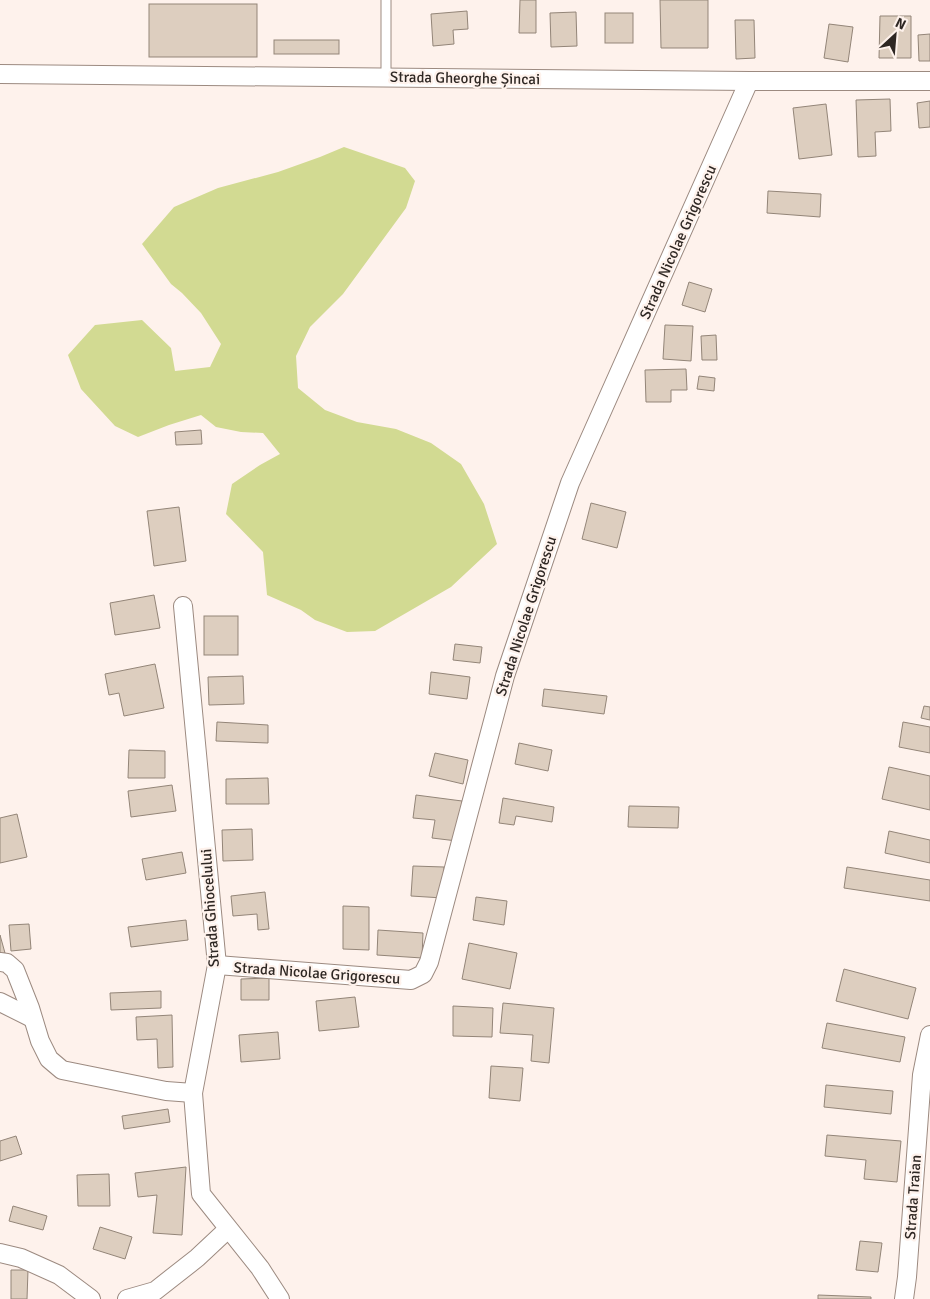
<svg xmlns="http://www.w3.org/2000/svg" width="930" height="1299" font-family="Signika,sans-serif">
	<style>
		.green { fill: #d2da92 }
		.building { fill: #ddcebf; stroke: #938578 }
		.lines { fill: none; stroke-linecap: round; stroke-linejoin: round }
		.service-casing { stroke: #9c8a80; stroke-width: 11 }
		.minor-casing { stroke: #9c8a80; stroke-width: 20 }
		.service { stroke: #fff; stroke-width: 9 }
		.minor { stroke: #fff; stroke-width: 18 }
		.labels { text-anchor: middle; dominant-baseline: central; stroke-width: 4.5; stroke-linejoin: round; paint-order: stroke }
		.street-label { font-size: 15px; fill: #2e2723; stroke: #fef2ec }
	</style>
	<rect width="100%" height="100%" fill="#fef2ec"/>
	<polygon class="green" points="344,147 405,168 415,181 406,208 343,294 310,327 296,356 298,388 325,410 357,422 396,429 431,443 461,464 484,504 497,544 451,587 375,631 347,632 315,620 301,610 267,595 263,552 226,514 232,484 260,465 280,454 263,433 241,432 216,427 201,415 169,425 138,437 115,426 81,389 68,355 95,325 142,320 171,348 175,371 210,367 221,344 201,313 182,293 171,284 142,244 174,207 218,188 278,172 320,157"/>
	<g class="building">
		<polygon points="520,0 536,0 536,33 519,33"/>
		<polygon points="660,0 708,0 708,48 661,48"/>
		<rect x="149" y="4" width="108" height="53"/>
		<polygon points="467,11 468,29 453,30 454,44 433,46 431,14"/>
		<polygon points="576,12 577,46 551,47 550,13"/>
		<rect x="605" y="13" width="28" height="30"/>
		<polygon points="880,16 911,16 911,58 879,58"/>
		<polygon points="735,20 754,20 755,58 736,59"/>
		<polygon points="829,24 853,27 848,62 824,58"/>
		<polygon points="930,34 930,61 919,61 918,35"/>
		<rect x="274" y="40" width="65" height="14"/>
		<polygon points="890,99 891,131 875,132 876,156 858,157 856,100"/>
		<polygon points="930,101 930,127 919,128 917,103"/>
		<polygon points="826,104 832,155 799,159 793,108"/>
		<polygon points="768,191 821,194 820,217 767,213"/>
		<polygon points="689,282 712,289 705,312 682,305"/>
		<polygon points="665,325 693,326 691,361 663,359"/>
		<polygon points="716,335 717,360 702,360 701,336"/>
		<polygon points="686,369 687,390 671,390 671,402 646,402 645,370"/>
		<polygon points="699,376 715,378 714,391 697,389"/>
		<polygon points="201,430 202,444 176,445 175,432"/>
		<polygon points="591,503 626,512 617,548 582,539"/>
		<polygon points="179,507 186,561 154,566 147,511"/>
		<polygon points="154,595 160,628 115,635 110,603"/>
		<rect x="204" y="616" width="34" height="39"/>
		<polygon points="455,644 482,647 480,663 453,660"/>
		<polygon points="155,664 164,708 124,716 119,693 109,695 105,674"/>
		<polygon points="431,672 470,677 467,699 429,694"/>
		<polygon points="243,676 244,704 209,705 208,677"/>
		<polygon points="544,689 607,696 604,714 542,706"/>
		<polygon points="924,706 930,707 930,720 921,718"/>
		<polygon points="217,722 268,725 268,743 216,741"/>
		<polygon points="903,722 930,727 930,753 899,747"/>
		<polygon points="519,743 552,750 548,771 515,764"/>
		<polygon points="129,750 165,751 165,778 128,778"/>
		<polygon points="435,753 468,760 463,784 429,776"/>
		<polygon points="889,767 930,776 930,810 882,799"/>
		<polygon points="268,778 269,804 226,804 226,779"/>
		<polygon points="172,785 176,811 131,817 128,791"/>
		<polygon points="416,795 462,801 457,841 432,838 435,820 413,818"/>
		<polygon points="503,798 554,807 552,822 516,816 514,825 499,823"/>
		<polygon points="629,806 679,807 678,828 628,827"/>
		<polygon points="17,814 27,857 0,863 0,818"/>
		<polygon points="252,829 253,860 223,861 222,830"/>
		<polygon points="889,831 930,840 930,863 885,853"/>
		<polygon points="182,852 186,873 146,880 142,859"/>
		<polygon points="413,866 444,867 443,898 411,896"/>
		<polygon points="847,867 930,880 930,901 844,888"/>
		<polygon points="265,892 269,929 258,930 257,914 233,916 231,896"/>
		<polygon points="476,897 507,901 504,925 473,920"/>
		<polygon points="343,906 369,907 369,950 343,949"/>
		<polygon points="186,920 188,940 131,947 128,927"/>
		<polygon points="29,924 31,949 11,951 9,925"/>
		<polygon points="378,930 423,933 422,958 377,955"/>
		<polygon points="0,935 5,953 0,954"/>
		<polygon points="469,943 517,953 510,989 462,979"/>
		<polygon points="844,969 916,988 908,1019 836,1001"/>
		<polygon points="269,978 269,1000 241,1000 241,979"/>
		<polygon points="161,991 161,1008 111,1010 110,993"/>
		<polygon points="355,997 359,1027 319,1031 316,1001"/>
		<polygon points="503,1003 554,1008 549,1063 531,1061 533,1035 500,1033"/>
		<polygon points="453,1006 493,1008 492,1037 453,1036"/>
		<polygon points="172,1015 173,1067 158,1068 157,1039 137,1040 136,1017"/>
		<polygon points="827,1023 905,1037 900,1062 822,1048"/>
		<polygon points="278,1032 280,1059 241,1062 239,1035"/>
		<polygon points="491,1066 523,1068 520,1101 489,1098"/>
		<polygon points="826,1085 893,1091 891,1114 824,1107"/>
		<polygon points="168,1109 170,1122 124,1129 122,1116"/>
		<polygon points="827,1135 901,1141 897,1182 864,1179 866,1160 825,1156"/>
		<polygon points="16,1136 22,1154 0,1161 0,1141"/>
		<polygon points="186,1167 182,1235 153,1233 157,1195 138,1197 135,1173"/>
		<polygon points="109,1174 110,1206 78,1206 77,1175"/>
		<polygon points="13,1206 47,1216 43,1230 9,1221"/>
		<polygon points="100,1227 132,1237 125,1259 93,1249"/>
		<polygon points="860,1241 882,1243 878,1272 856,1270"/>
		<polygon points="11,1270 28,1270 27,1299 11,1299"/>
		<polygon points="818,1295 871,1297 871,1299 818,1299"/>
	</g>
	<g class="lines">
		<g class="service-casing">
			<polyline id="service" points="386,0 386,77"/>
		</g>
		<g class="minor-casing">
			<g id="minor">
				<polyline points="0,74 749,81 930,81"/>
				<polyline points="183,606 217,965 193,1093 201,1194 260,1268 280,1299"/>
				<polyline points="0,962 7,963 15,970 30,1008 40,1041 49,1059 62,1070 166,1091 193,1093"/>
				<polyline points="217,965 411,980 423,974 429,962 505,676 570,483 749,81"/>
				<polyline points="0,1002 32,1018"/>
				<polyline points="0,1253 21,1258 59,1275 91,1299"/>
				<polyline points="127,1299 155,1291 197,1258 228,1229"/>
				<polyline points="904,1299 907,1277 922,1075 930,1035"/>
			</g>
		</g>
		<use href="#service" class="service"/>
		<use href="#minor" class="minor"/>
	</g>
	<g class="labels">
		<g class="street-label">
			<text transform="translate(465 78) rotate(1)">Strada Gheorghe Șincai</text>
			<text transform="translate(678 242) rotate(-66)">Strada Nicolae Grigorescu</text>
			<text transform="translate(526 616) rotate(-72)">Strada Nicolae Grigorescu</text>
			<text transform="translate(210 908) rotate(-94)">Strada Ghiocelului</text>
			<text transform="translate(317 973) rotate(4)">Strada Nicolae Grigorescu</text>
			<text transform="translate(913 1197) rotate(-86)">Strada Traian</text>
		</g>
	</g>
	<g transform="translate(895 35) rotate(26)" stroke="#fef2ec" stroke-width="4" paint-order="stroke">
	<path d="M0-4L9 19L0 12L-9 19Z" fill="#2e2723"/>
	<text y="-8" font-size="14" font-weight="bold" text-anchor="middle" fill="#2e2723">N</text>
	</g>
</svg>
